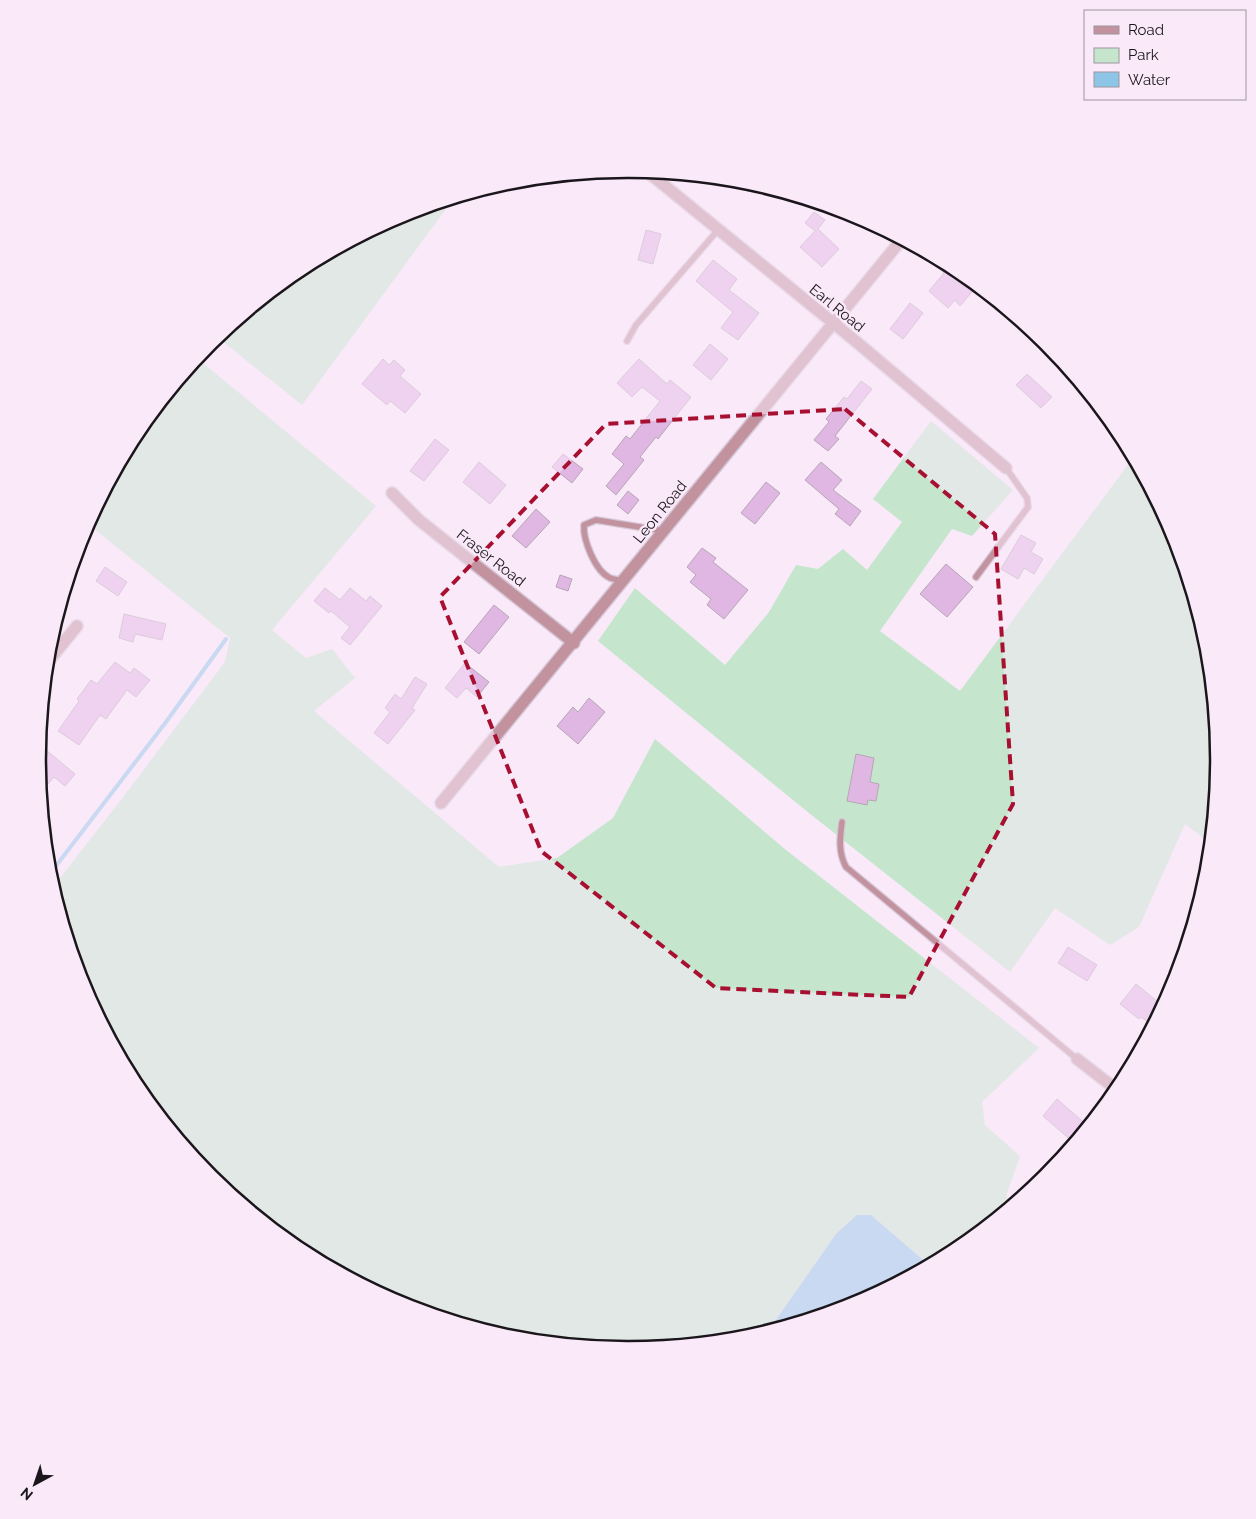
<svg xmlns="http://www.w3.org/2000/svg" width="1256" height="1519" font-family="Raleway,sans-serif">
	<style>
		.green { fill: #c5e6cd }
		.water { fill: #8dc5e6 }
		.lines { fill: none; stroke-linecap: round; stroke-linejoin: round }
		.stream { stroke: #8dc5e6; stroke-width: 4 }
		.building { fill: #e0b7e2; stroke: #b5a7b5 }
		.lane-casing { stroke: #d5c7d5; stroke-width: 8 }
		.street-casing { stroke: #d5c7d5; stroke-width: 14 }
		.lane { stroke: #c2929f; stroke-width: 5.5 }
		.street { stroke: #c2929f; stroke-width: 11 }
		.marked { fill: none; stroke: #a81032; stroke-width: 4; stroke-dasharray: 10 6; stroke-linejoin: round }
		.labels { text-anchor: middle; dominant-baseline: central; stroke-width: 5; stroke-linejoin: round; paint-order: stroke }
		.street-label { font-size: 15px; fill: #1b161b; stroke: #f9e9f9 }
		.rim { fill: none; stroke: #1b161b; stroke-width: 2.5 }
	</style>
	<rect width="100%" height="100%" fill="#f9e9f9"/>
	<g class="green">
		<polygon points="454,198 302,405 217,337 300,268 402,214"/>
		<polygon points="197,358 376,506 272,630 306,658 332,649 355,678 314,711 499,867 557,858 613,818 655,739 786,850 1039,1048 982,1102 985,1125 1020,1156 1006,1196 1014,1203 956,1251 929,1265 871,1215 836,1234 768,1331 743,1339 628,1350 513,1339 402,1305 300,1250 210,1177 137,1087 82,985 53,887 124,796 225,662 230,638 88,524 137,431"/>
		<polygon points="931,421 1013,490 972,536 952,529 880,631 960,691 1133,458 1174,534 1207,645 1218,760 1210,843 1185,824 1139,927 1110,945 1055,908 1010,972 809,813 598,641 635,588 725,665 769,612 796,565 818,569 843,549 867,570 902,522 873,499"/>
	</g>
	<polygon class="water" points="857,1215 871,1215 929,1265 854,1305 768,1331 836,1234"/>
	<g class="lines">
		<polyline class="stream" points="49,875 166,722 226,639"/>
	</g>
	<g class="building">
		<polygon points="814,212 825,220 818,229 839,249 822,267 800,247 815,231 805,223"/>
		<polygon points="646,230 661,234 653,264 638,260"/>
		<polygon points="929,254 956,269 977,286 960,306 955,300 948,308 929,291 944,273 926,258"/>
		<polygon points="713,260 737,279 729,290 759,313 738,340 721,328 733,312 696,281"/>
		<polygon points="910,303 923,313 903,339 890,329"/>
		<polygon points="710,344 728,359 711,380 693,365"/>
		<polygon points="383,359 389,365 394,360 405,370 400,376 421,394 405,413 390,401 387,405 362,384"/>
		<polygon points="639,359 667,384 670,380 691,397 658,439 656,437 640,457 644,460 616,495 606,486 624,464 612,454 626,436 630,439 660,401 642,387 632,397 617,383"/>
		<polygon points="1027,374 1052,397 1041,408 1016,385"/>
		<polygon points="861,381 872,389 835,436 839,439 828,451 814,440 829,422 826,419 844,397 847,399"/>
		<polygon points="435,439 449,450 424,481 410,471"/>
		<polygon points="563,454 583,469 572,483 552,467"/>
		<polygon points="479,462 506,485 490,504 463,482"/>
		<polygon points="821,462 842,480 833,490 861,511 850,526 835,514 839,509 805,480"/>
		<polygon points="766,482 780,493 755,524 741,513"/>
		<polygon points="628,491 639,500 628,514 617,505"/>
		<polygon points="536,509 550,522 526,548 512,536"/>
		<polygon points="1021,535 1036,543 1031,552 1043,559 1034,574 1024,568 1018,579 1001,569"/>
		<polygon points="702,548 716,558 713,562 748,590 724,619 707,605 711,599 690,582 696,575 687,567"/>
		<polygon points="946,564 973,587 947,617 920,594"/>
		<polygon points="105,567 127,582 118,596 96,581"/>
		<polygon points="560,575 572,579 568,591 556,587"/>
		<polygon points="325,588 340,600 350,588 366,601 370,596 382,606 350,645 341,638 350,627 331,611 329,613 314,601"/>
		<polygon points="494,605 509,617 479,654 464,642"/>
		<polygon points="124,614 166,624 162,640 135,634 133,642 119,638"/>
		<polygon points="115,662 130,673 134,668 150,680 136,697 127,690 106,719 100,715 79,745 58,731 79,701 77,699 91,680 97,684"/>
		<polygon points="465,663 489,682 477,697 466,688 457,698 445,688"/>
		<polygon points="415,677 427,684 412,708 415,710 388,744 374,733 390,712 385,708 395,694 401,699"/>
		<polygon points="589,698 605,712 578,744 557,726 573,707 578,712"/>
		<polygon points="46,750 75,774 65,786 54,777 41,792 38,760"/>
		<polygon points="856,754 874,758 870,782 879,784 876,801 868,800 867,805 847,801"/>
		<polygon points="1068,947 1097,965 1087,981 1058,963"/>
		<polygon points="1136,984 1163,1006 1152,1025 1141,1017 1139,1019 1120,1004"/>
		<polygon points="1057,1099 1088,1126 1074,1143 1043,1116"/>
	</g>
	<g class="lines">
		<g class="lane-casing">
			<g id="lane">
				<polyline points="627,341 636,325 718,230"/>
				<polyline points="976,577 1028,507 1027,498 1006,468"/>
				<path d="M622 581C618 580 613 579 610 578 595 571 583 540 584 525L596 520 664 531"/>
				<path d="M842 822C840 838 838 852 846 867L1077 1059"/>
			</g>
		</g>
		<g class="street-casing">
			<g id="street">
				<polyline points="649,173 853,339 1006,468"/>
				<polyline points="392,493 419,520 574,643"/>
				<polyline points="47,663 77,626"/>
				<polyline points="441,803 902,239"/>
				<polyline points="1077,1059 1117,1090"/>
			</g>
		</g>
		<use href="#lane" class="lane"/>
		<use href="#street" class="street"/>
	</g>
	<path d="M0 0H1256V1519H0ZM845 409 995 534 1013 804 909 997 716 988 541 851 440 597 606 424Z" fill="#f9e9f9" fill-opacity=".55" fill-rule="evenodd"/>
	<path class="marked" d="M845 409 995 534 1013 804 909 997 716 988 541 851 440 597 606 424Z"/>
	<g class="labels">
		<g class="street-label">
			<text transform="translate(837 308) rotate(39)">Earl Road</text>
			<text transform="translate(660 512) rotate(-51)">Leon Road</text>
			<text transform="translate(491 558) rotate(38)">Fraser Road</text>
		</g>
	</g>
	<path d="M0 0H1256V1519H0ZM627 178H629A581 581 0 0 1 1210 759V760A581 581 0 0 1 629 1341H627A581 581 0 0 1 46 760V759A581 581 0 0 1 627 178Z" fill="#f9e9f9" fill-rule="evenodd"/>
	<path class="rim" d="M627 178H629A581 581 0 0 1 1210 759V760A581 581 0 0 1 629 1341H627A581 581 0 0 1 46 760V759A581 581 0 0 1 627 178Z"/>
	<rect x="1084" y="10" width="162" height="90" fill="#f9e9f9" stroke="#a095a0"/>
	<rect x="1094" y="26" width="25" height="8" fill="#c2929f" stroke="#a095a0"/>
	<text x="1128" y="35" font-size="15" fill="#1b161b">Road</text>
	<rect x="1094" y="48" width="25" height="15" fill="#c5e6cd" stroke="#a095a0"/>
	<text x="1128" y="60" font-size="15" fill="#1b161b">Park</text>
	<rect x="1094" y="72" width="25" height="15" fill="#8dc5e6" stroke="#a095a0"/>
	<text x="1128" y="85" font-size="15" fill="#1b161b">Water</text>
	<g transform="translate(35 1484) rotate(220)" stroke="#f9e9f9" stroke-width="4" paint-order="stroke">
	<path d="M0-4L9 19L0 12L-9 19Z" fill="#1b161b"/>
	<text y="-8" font-size="14" font-weight="bold" text-anchor="middle" fill="#1b161b">N</text>
	</g>
</svg>
